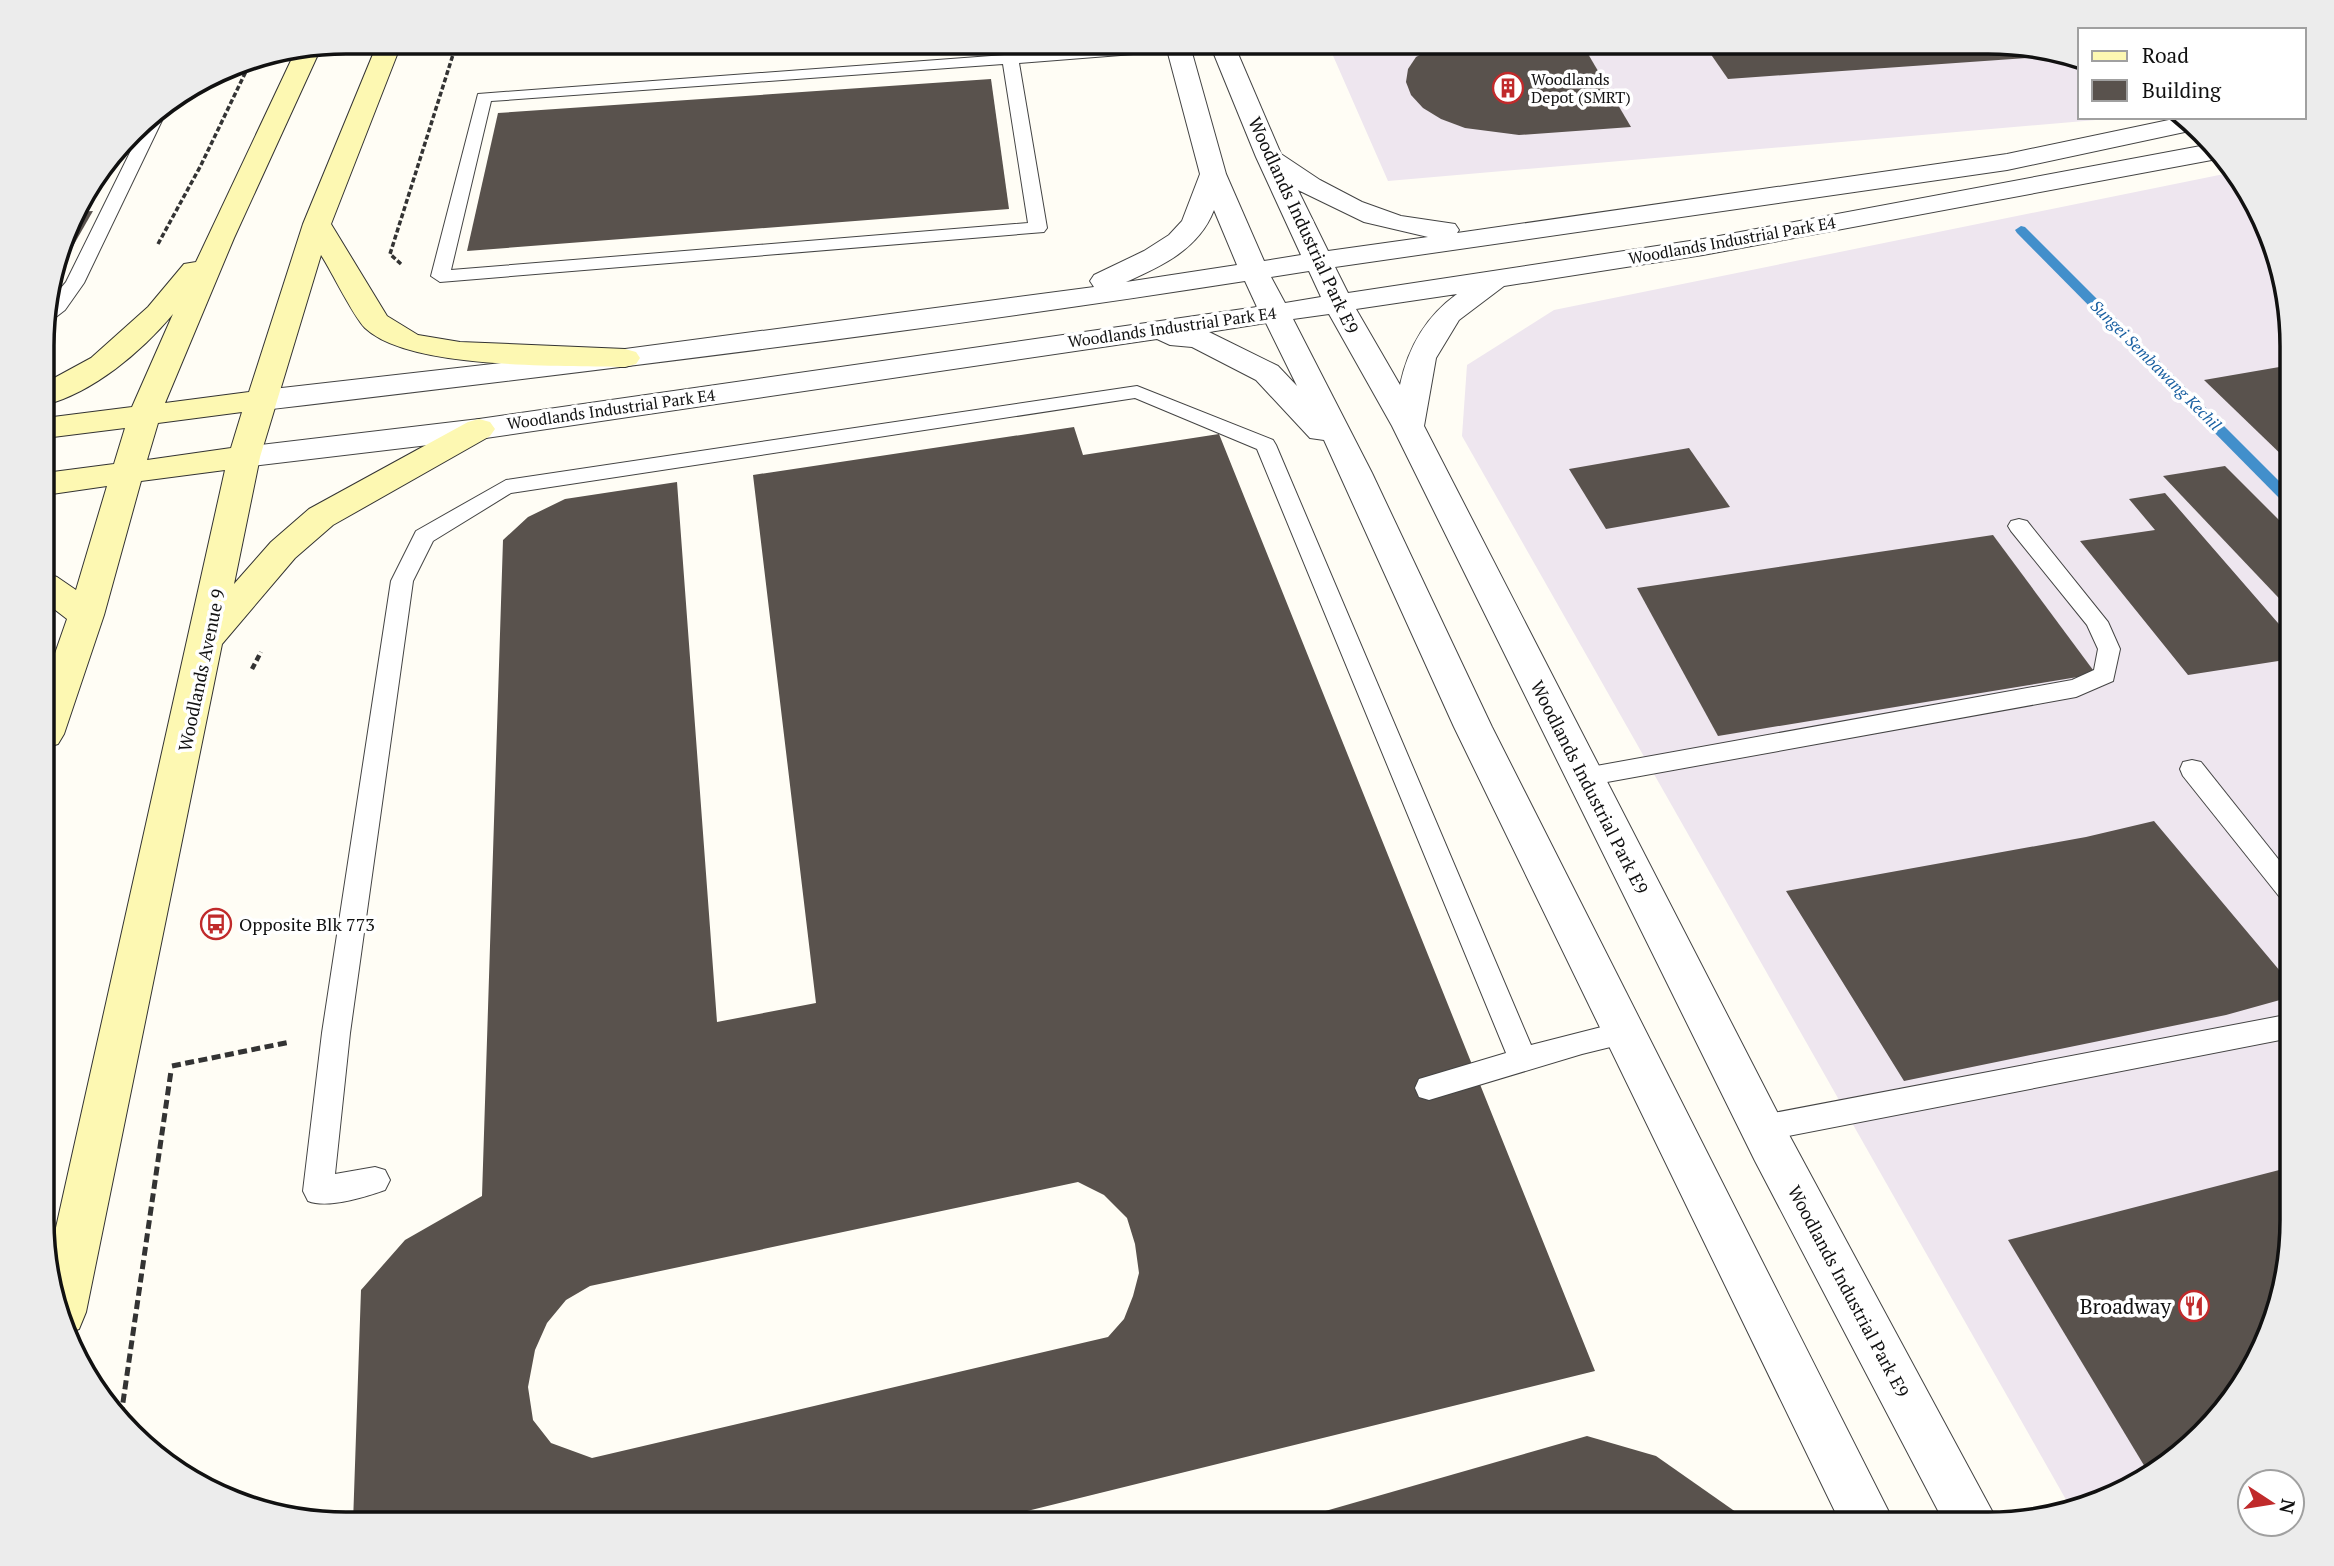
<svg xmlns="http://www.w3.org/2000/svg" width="2334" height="1566" font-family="'PT Serif',serif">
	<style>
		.industrial { fill: #eee6ef }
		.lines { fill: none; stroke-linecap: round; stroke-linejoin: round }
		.stream { fill: #428fcb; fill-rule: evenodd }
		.building { fill: #59524d; fill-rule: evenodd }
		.lane-casing { stroke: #444; stroke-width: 2 }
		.street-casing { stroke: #444; stroke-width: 2 }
		.secondary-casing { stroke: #333; stroke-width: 2 }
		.path-far2 { stroke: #333; stroke-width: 3.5; stroke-dasharray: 5 2.5; stroke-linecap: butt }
		.path-far1 { stroke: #333; stroke-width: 4.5; stroke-dasharray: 6 3.5; stroke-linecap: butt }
		.path { stroke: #333; stroke-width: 5; stroke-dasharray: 9 4.5; stroke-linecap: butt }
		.lane { fill: #fff; fill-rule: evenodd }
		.street { fill: #fff; fill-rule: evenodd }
		.secondary { fill: #fdf8b2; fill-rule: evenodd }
		.labels { text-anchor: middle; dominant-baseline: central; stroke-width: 7; stroke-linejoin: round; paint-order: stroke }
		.far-poi-label { font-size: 16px; fill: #111; stroke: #fff; text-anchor: start }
		.far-street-label { font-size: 16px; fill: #111; stroke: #fff }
		.far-water-label { font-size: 16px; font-style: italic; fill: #1b61a2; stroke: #fff }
		.street-label { font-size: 18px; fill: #111; stroke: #fff }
		.poi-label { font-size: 18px; fill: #111; stroke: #fff; text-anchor: start }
		.near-poi-label { font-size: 21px; fill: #111; stroke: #fff; text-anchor: end }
		.rim { fill: none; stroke: #111; stroke-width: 3.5 }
	</style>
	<rect width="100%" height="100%" fill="#fffdf5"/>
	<g class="industrial">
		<polygon points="1327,42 2008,43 2080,57 2080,117 2131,117 1388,181"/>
		<polygon points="2229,173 2260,211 2291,326 2291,1240 2276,1318 2229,1405 2123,1492 2069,1505 1462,436 1467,365 1554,310"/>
	</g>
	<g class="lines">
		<polygon class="stream" points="2021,226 2025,227 2291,493 2291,506 2286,505 2017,233 2015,230"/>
	</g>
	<g class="building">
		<polygon points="1444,42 1581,42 1631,127 1519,135 1465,128 1441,119 1423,108 1411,95 1406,82 1408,69 1416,57"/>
		<polygon points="1703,43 2008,43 2049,51 2054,56 1728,79"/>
		<polygon points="991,79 1009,209 467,251 498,113"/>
		<polygon points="93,211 73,246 63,246 73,212"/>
		<polygon points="2291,365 2291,464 2204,380"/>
		<path d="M1074 427 1083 455 1219 434 1595 1371 974 1524 353 1523 361 1290 405 1240 482 1196 503 540 528 517 565 499 677 482 717 1022 816 1003 753 475ZM1078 1182 1104 1195 1127 1218 1135 1244 1139 1273 1133 1296 1124 1319 1108 1337 592 1458 551 1443 533 1420 528 1387 535 1350 547 1323 566 1300 590 1286Z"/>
		<polygon points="1689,448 1730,507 1606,529 1569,469"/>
		<polygon points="2225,466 2291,532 2291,611 2163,476"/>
		<polygon points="2165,493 2291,638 2291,659 2188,675 2080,541 2155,530 2129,499"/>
		<polygon points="1993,535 2096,674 1718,736 1637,588"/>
		<polygon points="2154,821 2291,984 2291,997 2226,1015 1904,1081 1786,891 2086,837"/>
		<polygon points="2291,1167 2291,1240 2276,1318 2229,1405 2148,1472 2008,1240"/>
		<polygon points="1587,1436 1656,1456 1753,1524 1280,1524"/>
	</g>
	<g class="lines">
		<g class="lane-casing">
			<g id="lane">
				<path d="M1178 42 1186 47 1184 50 1019 63 1047 228 1044 232 440 282 431 276 478 94ZM1003 64 1028 223 451 270 491 101Z"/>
				<polygon points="166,105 168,108 84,283 65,310 52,320 45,322 45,307 66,282 148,116"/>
				<path d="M1137 386 1273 440 1276 445 1531 1045 1625 1021 1635 1025 1639 1033 1635 1041 1582 1054 1429 1100 1419 1097 1415 1088 1419 1079 1506 1053 1257 449 1135 398 511 493 433 541 413 581 350 1033 335 1174 375 1167 385 1170 390 1180 385 1190C365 1197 328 1209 308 1201L303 1191 322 1033 391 581 416 531 506 480Z"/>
				<polygon points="2019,519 2027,521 2108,622 2120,649 2113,681 2076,697 1585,786 1576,784 1573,777 1576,770 1585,768 2072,680 2094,670 2098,649 2087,625 2011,531 2008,526 2011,521"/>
				<polygon points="2192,760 2201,762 2291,875 2291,903 2282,900 2183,776 2180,769 2183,762"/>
				<polygon points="2291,1014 2291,1038 1763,1141 1753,1137 1749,1128 1753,1119 1763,1115"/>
			</g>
		</g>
		<g class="street-casing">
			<path id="street" d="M1165 42H1189L1226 174 1264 261 1301 255 1256 157 1209 42H1233L1281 154 1320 180 1362 202 1401 216 1455 224 1459 230 1457 233 2007 154 2183 117 2194 130 2007 170 1335 267 1348 293 1703 239 2206 145 2217 159 1703 255 1504 286 1459 320 1436 358 1424 426 1787 1131 1998 1522 1945 1524 1755 1161 1392 426 1329 314 1293 319 1372 473 1492 727 1895 1524H1841L1454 727 1324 440 1310 438 1256 380 1192 347 1170 345 1157 339 479 439 244 467 233 464 228 457 233 450 244 447 479 419 1257 307 1245 281C919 332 591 371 264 410L253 407 248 400 253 393 264 390 625 349 1094 287 1090 281 1094 275 1144 251 1169 235 1182 221 1200 174ZM1298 190 1364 222 1428 237 1328 251ZM1214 210 1237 265 1126 282C1162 266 1199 249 1214 210ZM1309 271 1321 297 1285 303 1271 277ZM1457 294C1425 317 1408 348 1400 385L1356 309ZM1266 323 1297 386 1278 366 1209 332Z"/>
		</g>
		<g class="secondary-casing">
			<path id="secondary" d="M378 42H402L331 224 387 316 418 335 460 342 625 349 636 352 640 358 636 364 625 367C563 365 409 370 365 328 353 316 332 272 321 255L260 457 234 584 271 542 309 509 468 422 479 419 490 422 495 429 490 436 333 525 295 558 222 644 86 1312 79 1329 69 1333 47 1268 225 470 141 481 104 615 64 734 58 744 45 748V682L67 619 45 602V573L57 577 76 590 107 486 45 495V473L114 464 125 428 45 438V418L132 407 173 314C141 352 94 392 45 405V383L91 358 148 307 184 264 196 262 295 52 318 47 320 50 234 238 165 403 249 392 303 224ZM242 412 231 448 147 460 158 423Z"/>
		</g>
		<g class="path-far2">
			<polyline points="158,244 200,167 251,61"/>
			<polyline points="401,264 390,254 457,42"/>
		</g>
		<polyline class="path-far1" points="252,669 261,652"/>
		<g class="path">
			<polyline points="172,1066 290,1042"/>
			<polyline points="121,1416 171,1071"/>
		</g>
		<use href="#lane" class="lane"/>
		<use href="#street" class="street"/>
		<use href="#secondary" class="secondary"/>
	</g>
	<defs>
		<g id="building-ring" transform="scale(1.575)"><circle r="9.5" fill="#fff" stroke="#c02a2b" stroke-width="1.5"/><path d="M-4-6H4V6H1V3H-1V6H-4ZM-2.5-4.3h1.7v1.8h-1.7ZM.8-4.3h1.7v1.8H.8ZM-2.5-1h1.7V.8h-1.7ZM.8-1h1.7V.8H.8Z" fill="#c02a2b"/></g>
		<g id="bus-ring" transform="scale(1.575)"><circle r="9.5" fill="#fff" stroke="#c02a2b" stroke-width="1.5"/><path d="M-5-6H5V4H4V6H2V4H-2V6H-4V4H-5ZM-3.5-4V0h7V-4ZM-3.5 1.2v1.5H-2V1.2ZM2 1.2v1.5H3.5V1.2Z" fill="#c02a2b"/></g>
		<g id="restaurant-ring" transform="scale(1.575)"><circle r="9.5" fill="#fff" stroke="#c02a2b" stroke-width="1.5"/><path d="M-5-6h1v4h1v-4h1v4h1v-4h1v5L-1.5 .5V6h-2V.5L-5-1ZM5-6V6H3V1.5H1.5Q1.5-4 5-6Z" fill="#c02a2b"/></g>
	</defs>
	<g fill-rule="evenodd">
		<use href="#building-ring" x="1508" y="88"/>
		<use href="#bus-ring" x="216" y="924"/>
		<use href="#restaurant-ring" x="2194" y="1306"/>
	</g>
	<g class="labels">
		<g class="far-poi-label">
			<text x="1531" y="79">Woodlands<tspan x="1531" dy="18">Depot (SMRT)</tspan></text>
		</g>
		<g class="far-street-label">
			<text transform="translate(1732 240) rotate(-10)">Woodlands Industrial Park E4</text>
			<text transform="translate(1172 327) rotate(-8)">Woodlands Industrial Park E4</text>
			<text transform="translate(611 409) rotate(-8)">Woodlands Industrial Park E4</text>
		</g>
		<g class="far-water-label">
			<text transform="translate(2156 365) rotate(45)">Sungei Sembawang Kechil</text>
		</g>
		<g class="street-label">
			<text transform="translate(1304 225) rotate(65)">Woodlands Industrial Park E9</text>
			<text transform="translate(201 670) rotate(-78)">Woodlands Avenue 9</text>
			<text transform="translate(1590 787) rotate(63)">Woodlands Industrial Park E9</text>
			<text transform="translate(1849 1291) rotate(62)">Woodlands Industrial Park E9</text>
		</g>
		<g class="poi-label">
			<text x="239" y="924">Opposite Blk 773</text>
		</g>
		<g class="near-poi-label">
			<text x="2171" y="1306">Broadway</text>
		</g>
	</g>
	<path d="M0 0H2334V1566H0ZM346 54H1988A292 292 0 0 1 2280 346V1220A292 292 0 0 1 1988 1512H346A292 292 0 0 1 54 1220V346A292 292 0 0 1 346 54Z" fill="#ececec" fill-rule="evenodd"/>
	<path class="rim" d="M346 54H1988A292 292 0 0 1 2280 346V1220A292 292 0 0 1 1988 1512H346A292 292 0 0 1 54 1220V346A292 292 0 0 1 346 54Z"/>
	<rect x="2078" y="28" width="228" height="91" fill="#ffffff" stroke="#a0a0a0" stroke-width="2"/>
	<rect x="2092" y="51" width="35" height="10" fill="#fdf8b2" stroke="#a0a0a0" stroke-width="2"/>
	<text x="2142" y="63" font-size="21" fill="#111111">Road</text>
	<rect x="2092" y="80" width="35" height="21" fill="#59524d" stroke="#a0a0a0" stroke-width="2"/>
	<text x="2142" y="98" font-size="21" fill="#111111">Building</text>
	<g transform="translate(2271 1503) rotate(102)"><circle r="33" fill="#ffffff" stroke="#a0a0a0" stroke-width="2"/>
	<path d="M0-5L12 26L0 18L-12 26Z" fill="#c02a2b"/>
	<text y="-10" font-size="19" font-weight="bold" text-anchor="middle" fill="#111111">N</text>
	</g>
</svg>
